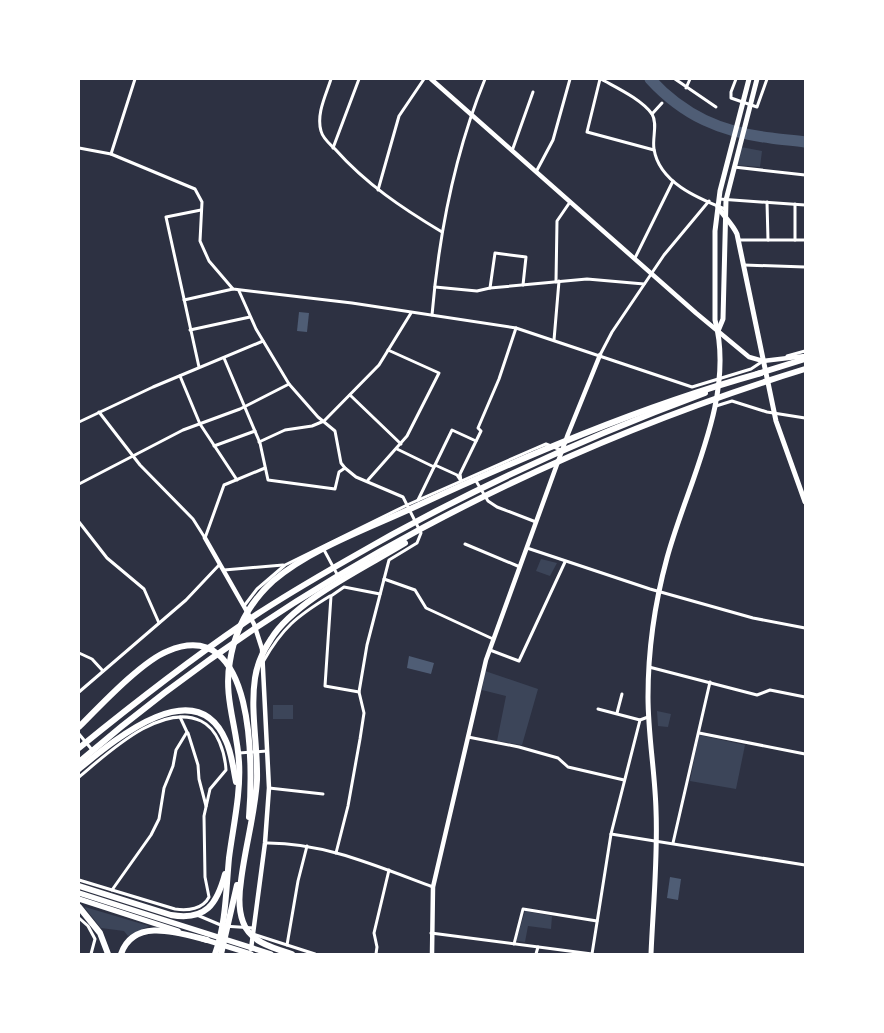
<svg xmlns="http://www.w3.org/2000/svg" width="884" height="1033" font-family="'Zilla Slab',serif">
	<style>
		.green { fill: #3c4559 }
		.water { fill: #4f5d75 }
		.lines { fill: none; stroke-linecap: round; stroke-linejoin: round }
		.river { stroke: #4f5d75; stroke-width: 11 }
		.minor { stroke: #fff; stroke-width: 3 }
		.tertiary { stroke: #fff; stroke-width: 4.5 }
		.primary { stroke: #fff; stroke-width: 5 }
		.trunk { stroke: #fff; stroke-width: 5.5 }
		.motorway { stroke: #fff; stroke-width: 6 }
	</style>
	<rect width="100%" height="100%" fill="#2d3142"/>
	<g class="green">
		<polygon points="741,147 762,151 760,167 736,165"/>
		<polygon points="541,559 557,563 550,576 536,571"/>
		<polygon points="485,671 538,689 522,745 497,741 506,696 482,690"/>
		<rect x="273" y="705" width="20" height="14"/>
		<polygon points="657,711 671,714 668,727 658,726"/>
		<polygon points="699,735 745,745 736,789 690,781"/>
		<polygon points="85,908 85,907 149,926 128,936 124,931 101,928"/>
		<polygon points="525,911 552,916 551,929 528,926 525,942 516,941"/>
	</g>
	<g class="water">
		<polygon points="299,312 309,313 307,332 297,331"/>
		<polygon points="409,656 434,663 431,674 407,668"/>
		<polygon points="670,877 681,879 678,900 667,898"/>
	</g>
	<g class="lines">
		<path class="river" d="M650 79C684 116 721 132 771 138 782 140 794 140 805 142"/>
		<g class="minor">
			<path d="M331 79C326 95 316 114 321 131 323 139 330 144 335 149 366 184 402 208 442 232"/>
			<polyline points="600,79 587,132 654,150"/>
			<path d="M601 79C617 88 641 99 652 114 658 124 652 138 654 149 659 182 697 198 725 209"/>
			<polyline points="675,79 716,107"/>
			<polyline points="736,79 731,92 731,98 757,107 767,79"/>
			<polyline points="686,88 690,79"/>
			<polyline points="652,114 662,103"/>
			<polyline points="79,148 111,154 195,189 202,202 200,241 209,261 233,289 352,303 516,328 692,387 751,369 763,361"/>
			<polyline points="333,148 359,79"/>
			<polyline points="512,151 533,92"/>
			<polyline points="111,154 135,79"/>
			<polyline points="734,167 805,175"/>
			<polyline points="536,172 553,140 570,79"/>
			<polyline points="378,190 399,116 424,79"/>
			<polyline points="719,199 805,205"/>
			<polyline points="767,202 768,240"/>
			<polyline points="738,240 805,240"/>
			<polyline points="795,240 795,204"/>
			<polyline points="635,258 673,181"/>
			<polyline points="744,265 805,267"/>
			<polyline points="556,282 557,221 570,202"/>
			<polyline points="435,287 477,291 490,288 587,279 644,284"/>
			<polyline points="490,288 495,253 526,257 523,285"/>
			<polyline points="239,291 256,329 289,384 318,417 335,431 341,463 345,468 356,477 403,497 421,533 417,543 389,560 367,645 359,692 364,713 360,739 348,806 336,853"/>
			<polyline points="184,300 233,289"/>
			<path d="M432 315C439 233 454 155 485 79"/>
			<polyline points="190,330 250,317"/>
			<polyline points="554,340 559,281"/>
			<polyline points="600,355 612,332 664,255 709,201"/>
			<polyline points="787,356 805,351"/>
			<polyline points="224,358 260,443 268,480 335,489 339,472 345,468"/>
			<polyline points="199,367 166,217 201,210"/>
			<polyline points="180,376 200,424 237,480"/>
			<polyline points="350,395 401,444"/>
			<polyline points="716,406 732,401 767,412 805,418"/>
			<polyline points="99,412 140,465 193,519 205,538 224,485 265,468"/>
			<polyline points="79,422 153,387 263,341"/>
			<polyline points="259,442 285,430 312,426 324,421 379,365 411,313"/>
			<polyline points="214,446 255,431"/>
			<polyline points="397,449 434,467"/>
			<polyline points="435,465 457,475 461,481 460,474 481,431 478,428 499,379 516,328"/>
			<polyline points="368,480 407,436 439,373 388,350"/>
			<polyline points="476,481 488,501 497,507 536,522"/>
			<polyline points="79,484 183,430 240,409 289,384"/>
			<polyline points="418,500 452,430 476,441"/>
			<polyline points="79,522 107,558 144,589 159,623"/>
			<polyline points="465,544 520,567"/>
			<polyline points="323,548 338,576"/>
			<polyline points="527,548 650,589 753,618 805,628"/>
			<polyline points="224,570 283,565"/>
			<polyline points="384,579 415,590 426,608 493,639"/>
			<polyline points="244,606 257,589 285,565 407,505 534,449 546,444 561,450"/>
			<polyline points="490,650 519,661 565,562"/>
			<polyline points="79,653 92,659 103,671"/>
			<path d="M263 662C282 628 297 616 330 596"/>
			<polyline points="649,667 757,695 770,690 805,697"/>
			<polyline points="79,692 186,600 220,564"/>
			<polyline points="359,692 325,686 331,596 344,587 380,594"/>
			<polyline points="598,709 640,720"/>
			<polyline points="617,713 622,694"/>
			<polyline points="188,733 198,765 199,779 206,806"/>
			<polyline points="699,733 805,754"/>
			<polyline points="79,734 93,751"/>
			<polyline points="468,737 519,747 558,758 568,767 624,780"/>
			<polyline points="239,753 267,751"/>
			<path d="M79 777C108 753 161 702 201 721 218 729 225 753 226 770L210 789 204 816 205 877 209 897C203 909 188 911 175 909L79 880"/>
			<polyline points="269,788 323,794"/>
			<polyline points="611,834 805,865"/>
			<path d="M265 843C323 842 379 867 433 887"/>
			<polyline points="673,843 710,682"/>
			<polyline points="112,890 151,835 159,819 164,788 173,766 176,750 187,732 180,717"/>
			<polyline points="197,915 223,926 254,928"/>
			<polyline points="79,918 88,926 95,939 91,954"/>
			<polyline points="431,933 592,954"/>
			<polyline points="253,934 315,954"/>
			<polyline points="514,944 523,909 597,921"/>
			<polyline points="287,945 298,881 307,846"/>
			<polyline points="376,954 377,947 374,933 389,870"/>
			<polyline points="536,954 538,947"/>
			<polyline points="592,954 611,834 640,720 648,717"/>
		</g>
		<g class="tertiary">
			<polyline points="431,79 696,313 749,357 763,361 805,356"/>
			<polyline points="205,538 254,624 262,649 269,788 265,843 251,949"/>
			<polyline points="432,954 433,887 486,660 568,434 600,355"/>
		</g>
		<g class="primary">
			<path d="M718 207C724 217 732 223 737 234L776 421 805 502"/>
			<polyline points="718,331 723,319 726,200 757,79"/>
			<path d="M651 954C653 907 658 858 656 810 655 772 648 735 648 697 648 651 655 602 667 558 687 484 736 397 715 320V231L720 191 749 79"/>
		</g>
		<g class="trunk">
			<polyline points="79,893 271,954"/>
			<polyline points="79,899 178,931"/>
			<polyline points="203,939 251,954"/>
		</g>
		<g class="motorway">
			<polyline points="757,374 805,359"/>
			<path d="M79 727C100 706 142 661 168 651 256 614 253 768 249 817"/>
			<path d="M79 748C133 704 187 662 244 623 277 600 312 580 347 560 462 493 581 439 705 393"/>
			<path d="M79 762C288 582 542 450 805 369"/>
			<path d="M79 769C113 741 196 670 226 741 232 754 233 768 236 782"/>
			<path d="M79 886 171 915C206 921 217 904 225 874"/>
			<polyline points="79,907 100,933 108,954"/>
			<path d="M121 954C134 917 179 933 207 940"/>
			<path d="M215 954C226 924 226 890 229 858 233 827 241 793 239 762 237 727 223 696 230 661 235 630 250 602 273 581 309 550 364 530 408 510 523 457 639 407 761 373"/>
			<polyline points="221,954 237,885"/>
			<path d="M292 954C273 948 250 942 243 922 238 909 239 894 241 881 245 847 255 814 257 780 258 746 250 711 255 678 257 664 263 651 271 639 294 601 366 567 405 543"/>
		</g>
	</g>
	<rect width="884" height="1033" fill="none" stroke="#ffffff" stroke-width="160"/>
</svg>
